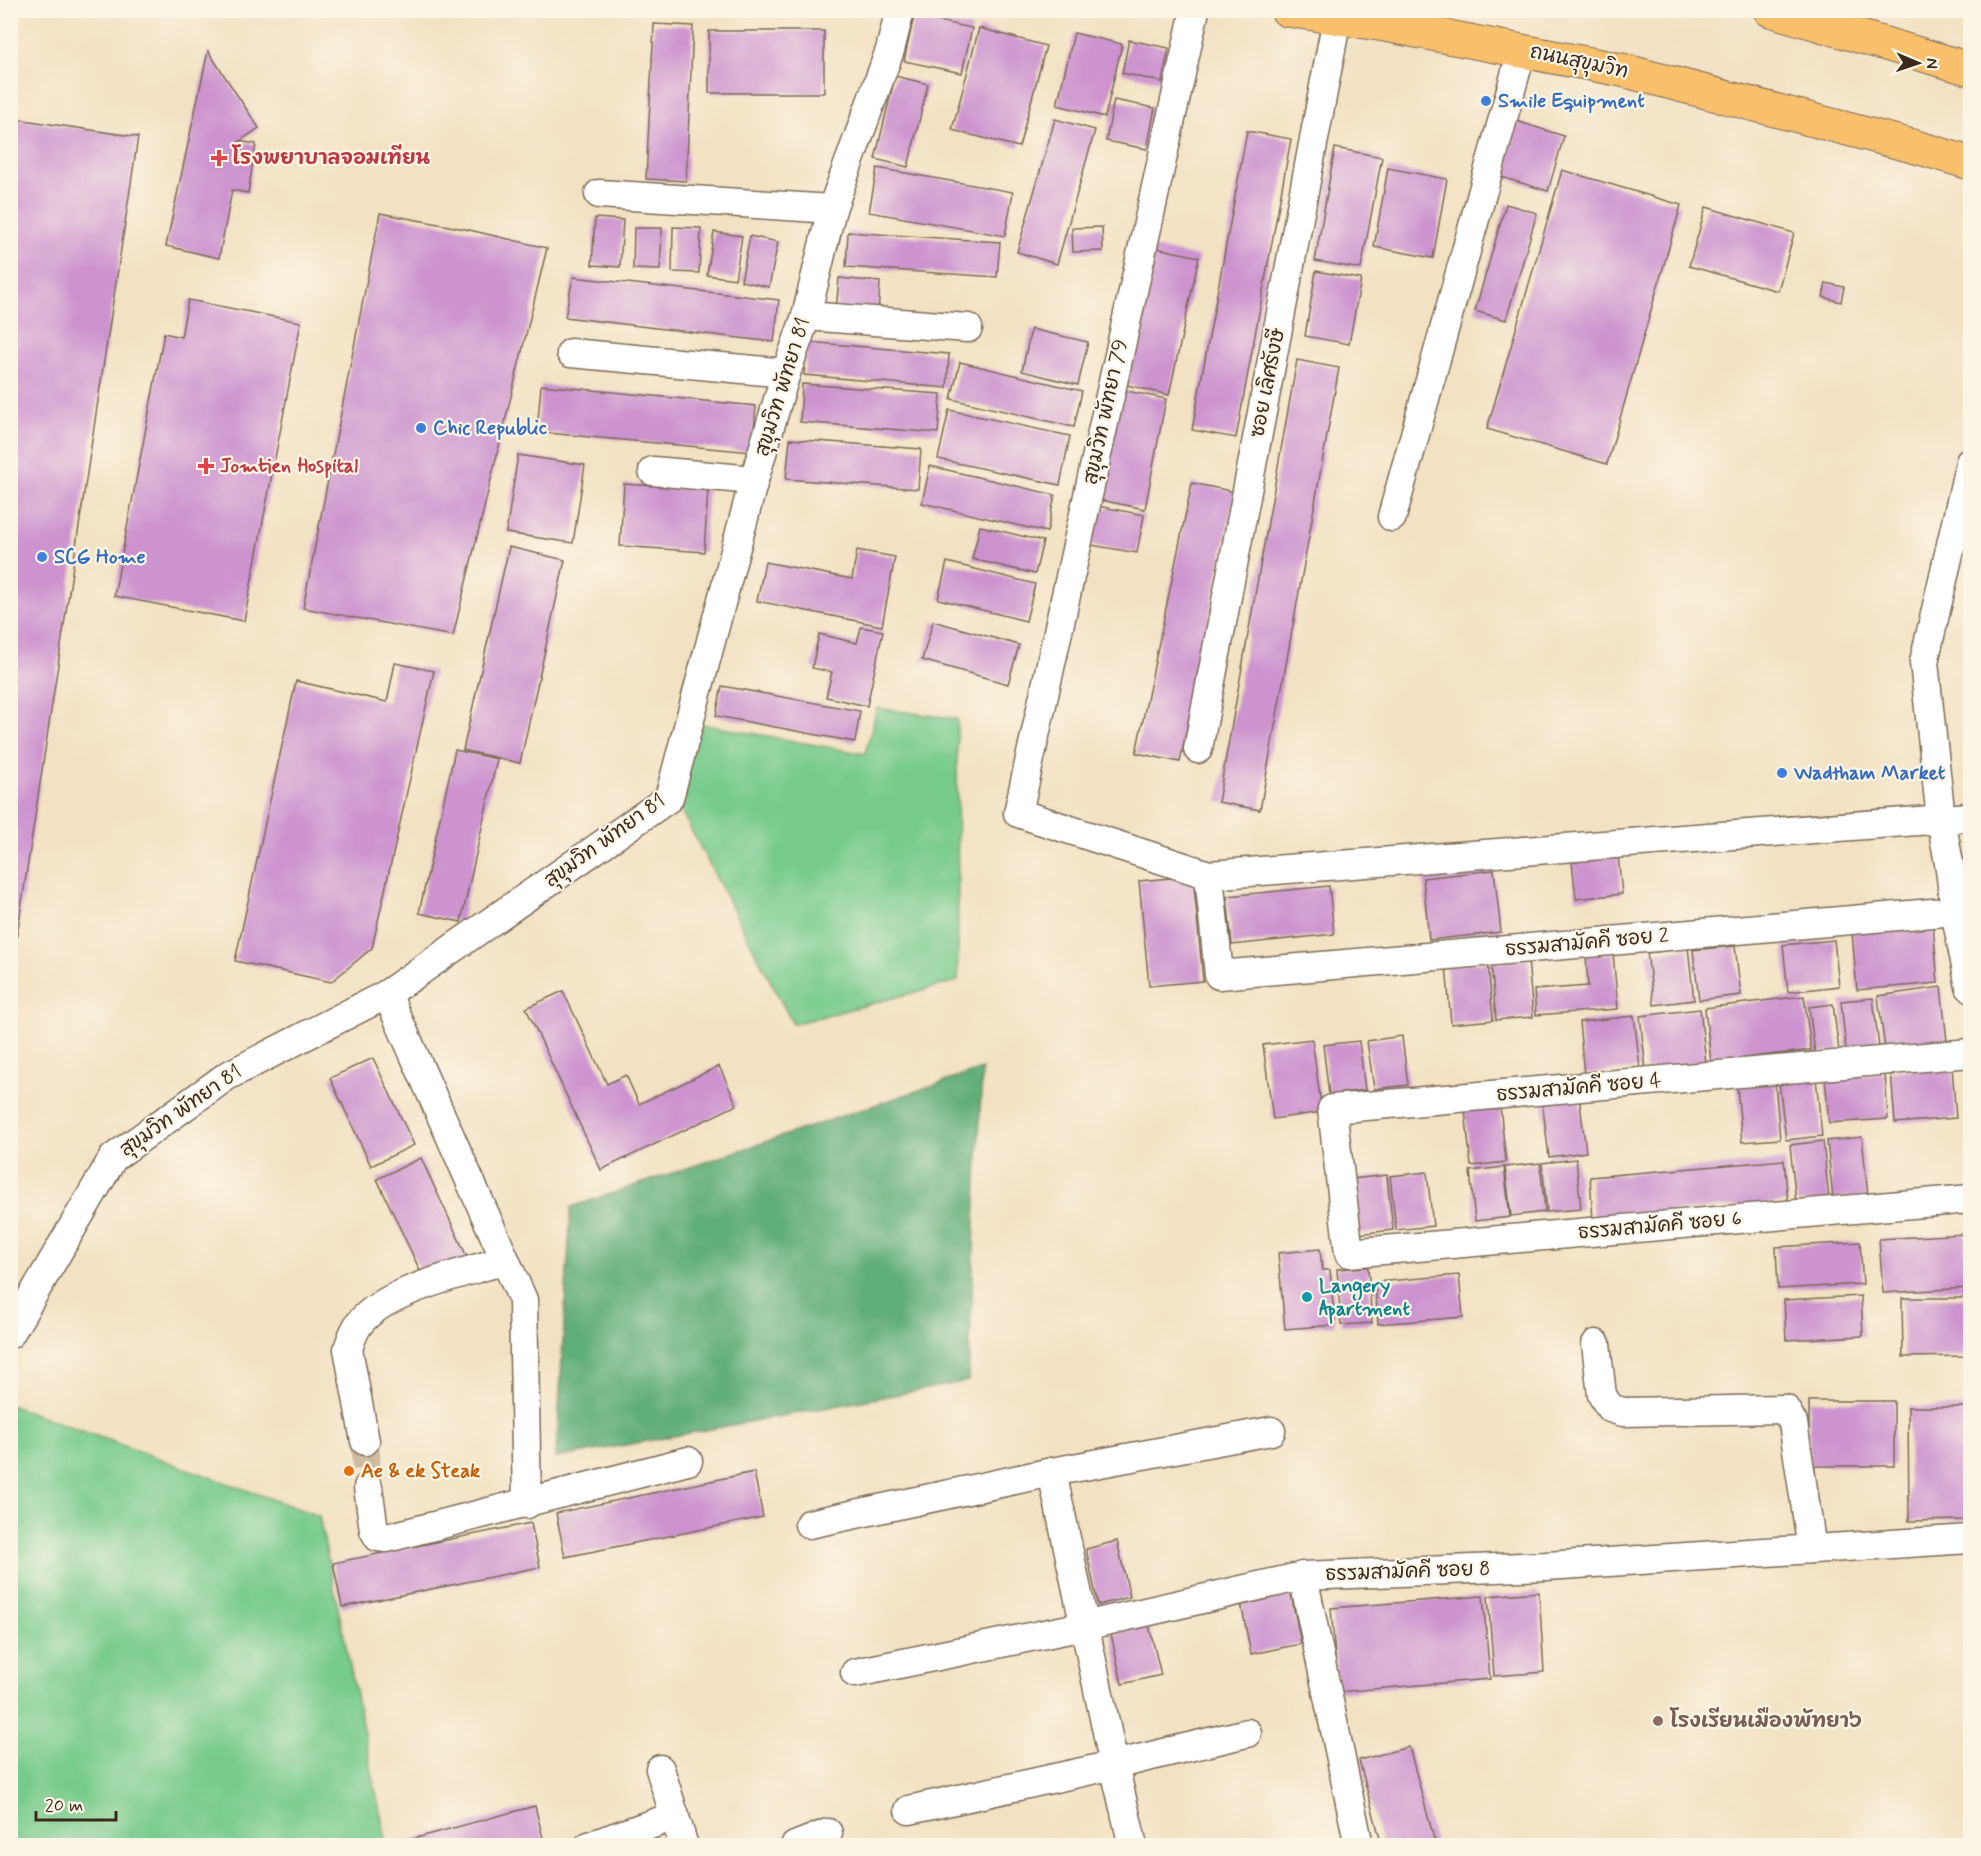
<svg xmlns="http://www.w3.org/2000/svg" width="1981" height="1856" font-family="Mynerve,'Playpen Sans Thai',sans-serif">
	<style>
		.green { fill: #76ca8c; stroke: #587a55; stroke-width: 1.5 }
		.forest { fill: #60ae78; stroke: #4e6c4b; stroke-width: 1.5 }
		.building { fill: #cc93cf }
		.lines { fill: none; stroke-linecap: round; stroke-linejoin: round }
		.minor-tunnel { stroke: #cdbca1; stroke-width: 28; stroke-dasharray: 28 14; stroke-linecap: butt }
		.minor-casing { stroke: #7b6a57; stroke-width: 31 }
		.highway-casing { stroke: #7b6a57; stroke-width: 35 }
		.minor { stroke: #fff; stroke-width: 28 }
		.highway { stroke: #f8bf6c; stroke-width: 33 }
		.shop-dot { fill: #3f7fe0; stroke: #fcf5e5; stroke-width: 2 }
		.health-dot { fill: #e0444e; stroke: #fcf5e5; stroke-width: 2 }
		.culture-dot { fill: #0f9aa8; stroke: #fcf5e5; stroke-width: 2 }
		.food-dot { fill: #e8710a; stroke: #fcf5e5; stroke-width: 2 }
		.education-dot { fill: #8d6e63; stroke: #fcf5e5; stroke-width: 2 }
		.labels { text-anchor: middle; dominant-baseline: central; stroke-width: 4.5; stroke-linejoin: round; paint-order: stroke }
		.street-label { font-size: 20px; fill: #3b2a1e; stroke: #fcf5e5 }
		.shop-label { font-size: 20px; font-weight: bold; fill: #366cbe; stroke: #fcf5e5; text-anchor: start }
		.health-label { font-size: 20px; font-weight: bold; fill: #be3a42; stroke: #fcf5e5; text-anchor: start }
		.culture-label { font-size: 20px; font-weight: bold; fill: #0d838f; stroke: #fcf5e5; text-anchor: start }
		.food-label { font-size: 20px; font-weight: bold; fill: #c56008; stroke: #fcf5e5; text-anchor: start }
		.education-label { font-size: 20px; font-weight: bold; fill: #785e54; stroke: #fcf5e5; text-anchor: start }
	</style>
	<rect width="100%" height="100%" fill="#fcf5e5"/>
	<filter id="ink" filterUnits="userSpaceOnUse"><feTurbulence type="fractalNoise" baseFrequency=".0167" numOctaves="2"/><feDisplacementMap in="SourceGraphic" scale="12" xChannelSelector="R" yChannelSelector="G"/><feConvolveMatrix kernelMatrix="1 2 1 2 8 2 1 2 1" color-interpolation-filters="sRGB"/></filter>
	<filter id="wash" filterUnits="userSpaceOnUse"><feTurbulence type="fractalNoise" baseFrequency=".008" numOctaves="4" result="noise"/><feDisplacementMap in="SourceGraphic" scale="24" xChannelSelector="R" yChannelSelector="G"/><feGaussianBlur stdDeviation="1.35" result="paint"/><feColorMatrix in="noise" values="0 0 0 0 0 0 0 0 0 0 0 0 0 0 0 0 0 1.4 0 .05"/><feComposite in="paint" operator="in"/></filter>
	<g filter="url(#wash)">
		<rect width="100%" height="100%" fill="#f2e1c2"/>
		<g class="green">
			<polygon points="877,708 957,719 958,981 793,1024 677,803 696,723 865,754"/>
			<polygon points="10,1405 319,1516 387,1845 11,1845"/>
		</g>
		<polygon class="forest" points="982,1069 968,1381 556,1458 571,1207"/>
		<g id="blocks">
			<g class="building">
				<polygon points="914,16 972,28 962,73 904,61"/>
				<polygon points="654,24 693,26 686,181 646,179"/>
				<polygon points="979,28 1046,46 1019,147 952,130"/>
				<rect x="709" y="31" width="115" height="62"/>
				<polygon points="1074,33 1122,44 1105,117 1057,105"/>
				<polygon points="1129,40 1169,48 1162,82 1122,73"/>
				<polygon points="208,51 259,128 240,141 256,144 248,193 232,190 219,258 166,246"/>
				<polygon points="895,76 928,84 908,167 875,159"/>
				<polygon points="1114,100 1155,108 1147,149 1106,141"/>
				<polygon points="10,118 138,137 12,968 10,968"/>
				<polygon points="1055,119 1095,130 1057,264 1017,252"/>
				<polygon points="1516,121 1564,136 1548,191 1501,177"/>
				<polygon points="1247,131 1291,139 1236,438 1192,430"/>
				<polygon points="1335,148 1382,157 1361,269 1315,261"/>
				<polygon points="877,168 1013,192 1005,236 869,212"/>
				<polygon points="1388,168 1447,179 1433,258 1374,247"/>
				<polygon points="1562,170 1681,205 1607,464 1487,429"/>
				<polygon points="1506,204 1537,213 1506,320 1475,311"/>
				<polygon points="1706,207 1794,233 1778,291 1689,266"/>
				<polygon points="380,213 465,229 547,248 453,636 303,608"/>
				<polygon points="595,218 623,220 620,267 592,265"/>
				<polygon points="673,227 701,228 699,273 672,272"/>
				<polygon points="1102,227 1103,251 1073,252 1072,228"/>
				<polygon points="634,228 662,228 660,270 633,269"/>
				<polygon points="714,232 742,236 735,279 707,275"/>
				<polygon points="848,232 1000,242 997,277 846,267"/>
				<polygon points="750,236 778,242 769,287 741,281"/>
				<polygon points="1152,247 1199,257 1169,395 1123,384"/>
				<polygon points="1316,271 1361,279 1349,344 1305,336"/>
				<polygon points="573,277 779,300 774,342 565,317"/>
				<polygon points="839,278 880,282 878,315 836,311"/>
				<polygon points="1826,283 1844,287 1841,302 1823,297"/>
				<polygon points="188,300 301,322 244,621 114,596 164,333 181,337"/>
				<polygon points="1031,329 1088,342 1078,385 1022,371"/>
				<polygon points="807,342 949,354 947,388 804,375"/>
				<polygon points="1297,360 1339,368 1260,810 1218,802"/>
				<polygon points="960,362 1082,391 1074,427 951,399"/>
				<polygon points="802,384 941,394 938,433 800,422"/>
				<polygon points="541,385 756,406 752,452 537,432"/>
				<polygon points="1122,390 1166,399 1145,509 1100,500"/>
				<polygon points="949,410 1070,436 1060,485 938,459"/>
				<polygon points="790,439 921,449 918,489 786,479"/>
				<polygon points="518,455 585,465 573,543 506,533"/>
				<polygon points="930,466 1055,495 1047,532 922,503"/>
				<polygon points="1192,483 1235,492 1180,762 1136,753"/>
				<polygon points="624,484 708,489 704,552 620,546"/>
				<polygon points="1098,506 1144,515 1137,553 1091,545"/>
				<polygon points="980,526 1043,541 1035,574 972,559"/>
				<polygon points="509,547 565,560 520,763 463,750"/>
				<polygon points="857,550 895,557 882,626 757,601 765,562 852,579"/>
				<polygon points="947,562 1035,584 1026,621 938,599"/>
				<polygon points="933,621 1019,645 1008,684 922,660"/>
				<polygon points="861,627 883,631 867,706 826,697 832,672 812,668 819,634 857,643"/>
				<polygon points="395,663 434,671 372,948 331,982 235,961 296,681 387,702"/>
				<polygon points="722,686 860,711 855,742 716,716"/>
				<polygon points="455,750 497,759 461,922 419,913"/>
				<polygon points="1618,856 1622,894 1576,899 1572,861"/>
				<polygon points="1494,870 1501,932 1429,940 1423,878"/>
				<polygon points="1193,876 1203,981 1149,986 1139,881"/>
				<polygon points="1329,886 1334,934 1232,945 1227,896"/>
				<polygon points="1933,925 1938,983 1857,990 1852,932"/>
				<polygon points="1834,940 1839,986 1788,992 1783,945"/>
				<polygon points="1735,946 1741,995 1699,1000 1693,950"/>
				<polygon points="1688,948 1694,1000 1654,1005 1647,953"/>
				<polygon points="1613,953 1618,1009 1536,1015 1534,990 1588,986 1586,955"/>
				<polygon points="1528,959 1533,1017 1496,1020 1491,962"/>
				<polygon points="1488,962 1493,1020 1451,1024 1446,965"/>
				<polygon points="1941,987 1947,1041 1885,1049 1878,996"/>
				<polygon points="563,991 607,1084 626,1075 639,1104 719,1066 737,1105 601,1170 526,1008"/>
				<polygon points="1804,996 1811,1050 1711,1062 1705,1008"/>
				<polygon points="1873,998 1879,1047 1846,1050 1841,1001"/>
				<polygon points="1833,1004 1839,1051 1815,1054 1809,1007"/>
				<polygon points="1700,1009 1706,1063 1646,1070 1640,1016"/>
				<polygon points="1634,1016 1640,1068 1584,1074 1579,1022"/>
				<polygon points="1402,1036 1408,1085 1374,1089 1367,1041"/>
				<polygon points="1312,1039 1322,1112 1273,1119 1263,1045"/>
				<polygon points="1359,1041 1365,1090 1329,1095 1323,1045"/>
				<polygon points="373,1058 414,1145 371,1166 330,1078"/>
				<polygon points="1952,1066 1956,1118 1895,1123 1891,1071"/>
				<polygon points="1885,1073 1888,1119 1829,1123 1825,1077"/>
				<polygon points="1816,1078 1822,1136 1786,1140 1779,1082"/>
				<polygon points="1775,1082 1780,1139 1742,1142 1737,1086"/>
				<polygon points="1579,1095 1586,1152 1549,1157 1542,1100"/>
				<polygon points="1500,1106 1506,1162 1471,1166 1465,1110"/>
				<polygon points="1862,1137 1868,1196 1833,1199 1827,1141"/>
				<polygon points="1823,1141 1829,1200 1796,1203 1790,1145"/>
				<polygon points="421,1158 467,1257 423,1277 377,1179"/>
				<polygon points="1576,1159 1581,1209 1547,1212 1542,1163"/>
				<polygon points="1784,1160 1788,1202 1593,1219 1590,1177"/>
				<polygon points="1540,1163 1545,1212 1511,1216 1505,1167"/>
				<polygon points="1504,1167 1510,1217 1475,1221 1470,1171"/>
				<polygon points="1427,1172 1433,1226 1396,1230 1390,1176"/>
				<polygon points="1387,1175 1393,1230 1358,1234 1352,1179"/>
				<polygon points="1965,1234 1968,1288 1883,1293 1879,1239"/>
				<polygon points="1860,1242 1863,1284 1778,1289 1776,1247"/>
				<polygon points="1320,1249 1322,1270 1330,1270 1335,1325 1285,1329 1278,1253"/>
				<polygon points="1368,1267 1372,1323 1341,1325 1337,1269"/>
				<polygon points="1459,1275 1463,1317 1378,1324 1375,1282"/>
				<polygon points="1861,1296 1863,1336 1786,1340 1784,1300"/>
				<polygon points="1902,1298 1970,1298 1970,1356 1903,1357"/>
				<rect x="1809" y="1401" width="85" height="65"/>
				<polygon points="1908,1407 1967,1407 1968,1520 1909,1521"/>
				<polygon points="754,1472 763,1517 565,1557 556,1513"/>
				<polygon points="531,1523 540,1567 342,1607 333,1563"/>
				<polygon points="1117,1541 1130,1597 1098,1605 1086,1549"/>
				<polygon points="1290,1589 1301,1644 1251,1654 1240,1598"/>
				<polygon points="1539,1592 1544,1672 1494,1676 1488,1596"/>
				<polygon points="1483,1596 1490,1679 1338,1692 1331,1608"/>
				<polygon points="1149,1625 1161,1675 1122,1684 1111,1634"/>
				<polygon points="1409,1747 1436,1846 1382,1846 1359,1760"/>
				<polygon points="535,1806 545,1846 390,1846 390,1845"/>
			</g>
		</g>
	</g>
	<g filter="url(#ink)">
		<use href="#blocks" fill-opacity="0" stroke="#7b6a57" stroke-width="1.5"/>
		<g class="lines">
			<polyline class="minor-tunnel" points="365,1441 368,1487"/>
			<g class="minor-casing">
				<g id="minor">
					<polyline points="1195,10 1018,813 1209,875 1970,817"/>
					<polyline points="599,194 832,209"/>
					<polyline points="806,316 968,328"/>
					<polyline points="571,353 786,373"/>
					<polyline points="1970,462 1924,662 1941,819 1950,869 1955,911 1970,987"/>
					<polyline points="653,471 754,480"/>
					<polyline points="1392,517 1522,50"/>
					<polyline points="1198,749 1337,18"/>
					<polyline points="1209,875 1219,975 1955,911"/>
					<polyline points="387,994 523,1300 527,1504"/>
					<polyline points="1970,1053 1332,1109 1349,1253 1970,1199"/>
					<polyline points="10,1334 113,1158 227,1076 387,994 669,798 754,480 786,373 806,316 832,209 890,50 900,10"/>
					<polyline points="1596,1344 1602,1395 1610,1408 1623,1412 1785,1409 1793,1423 1812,1549"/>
					<path d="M365 1441 348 1349C351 1340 353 1332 359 1324 384 1290 465 1273 505 1260"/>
					<polyline points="1052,1472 1114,1765 1133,1846"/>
					<polyline points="368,1487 374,1530 378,1537 387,1538 688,1461"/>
					<polyline points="809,1524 1052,1472 1271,1431"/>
					<polyline points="1303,1576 1359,1846"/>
					<polyline points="855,1673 1084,1626 1303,1576 1546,1566 1970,1539"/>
					<polyline points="660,1769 684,1846"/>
					<polyline points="909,1810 1114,1765 1247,1733"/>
					<polyline points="589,1846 675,1816"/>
					<polyline points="795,1846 828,1833"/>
				</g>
			</g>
			<g class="highway-casing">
				<g id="highway">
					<polyline points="1287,10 1385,25 1622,70 1916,147 1970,163"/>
					<polyline points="1770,10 1970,69"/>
				</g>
			</g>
			<use href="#minor" class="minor"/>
			<use href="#highway" class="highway"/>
		</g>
	</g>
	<g class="shop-dot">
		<circle cx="1486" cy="101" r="6"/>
		<circle cx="421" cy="428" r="6"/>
		<circle cx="42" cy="557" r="6"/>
		<circle cx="1782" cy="773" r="6"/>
	</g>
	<g class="health-dot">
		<path d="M216 149h6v6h6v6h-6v6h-6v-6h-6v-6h6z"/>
		<path d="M203 457h6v6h6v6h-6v6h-6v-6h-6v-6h6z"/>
	</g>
	<circle class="culture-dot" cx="1307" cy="1297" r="6"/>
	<circle class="food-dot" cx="349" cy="1471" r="6"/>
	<circle class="education-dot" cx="1658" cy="1721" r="6"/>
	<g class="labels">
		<g class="street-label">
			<text transform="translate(1579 62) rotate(12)">ถนนสุขุมวิท</text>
			<text transform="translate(1268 383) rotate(-79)">ซอย เลิศรังษี</text>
			<text transform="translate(783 387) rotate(-73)">สุขุมวิท พัทยา 81</text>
			<text transform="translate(1106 412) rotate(-78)">สุขุมวิท พัทยา 79</text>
			<text transform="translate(605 841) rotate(-36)">สุขุมวิท พัทยา 81</text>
			<text transform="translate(1587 943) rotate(-5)">ธรรมสามัคคี ซอย 2</text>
			<text transform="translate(1579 1088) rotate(-5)">ธรรมสามัคคี ซอย 4</text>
			<text transform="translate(181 1111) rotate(-35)">สุขุมวิท พัทยา 81</text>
			<text transform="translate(1660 1226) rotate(-5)">ธรรมสามัคคี ซอย 6</text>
			<text transform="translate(1408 1572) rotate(-2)">ธรรมสามัคคี ซอย 8</text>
		</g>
		<g class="shop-label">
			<text x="1498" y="101">Smile Equipment</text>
			<text x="433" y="428">Chic Republic</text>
			<text x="54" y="557">SCG Home</text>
			<text x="1794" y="773">Wadtham Market</text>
		</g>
		<g class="health-label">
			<text x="232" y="158">โรงพยาบาลจอมเทียน</text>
			<text x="220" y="466">Jomtien Hospital</text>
		</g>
		<g class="culture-label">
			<text x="1319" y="1286">Langery<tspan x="1319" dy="23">Apartment</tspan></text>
		</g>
		<g class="food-label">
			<text x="361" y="1471">Ae &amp; ek Steak</text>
		</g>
		<g class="education-label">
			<text x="1670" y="1721">โรงเรียนเมืองพัทยา๖</text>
		</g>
	</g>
	<rect width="1981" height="1856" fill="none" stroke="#fcf5e5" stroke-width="36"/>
	<g transform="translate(1918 63) rotate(92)" stroke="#fcf5e5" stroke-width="4.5" paint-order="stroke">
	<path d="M0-4.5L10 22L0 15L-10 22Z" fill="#3b2a1e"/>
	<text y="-9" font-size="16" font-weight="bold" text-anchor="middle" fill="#3b2a1e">N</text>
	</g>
	<path d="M36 1811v9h80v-9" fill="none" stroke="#3b2a1e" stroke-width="3"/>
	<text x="45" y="1811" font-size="18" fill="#3b2a1e" stroke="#fcf5e5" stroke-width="4.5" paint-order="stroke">20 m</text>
</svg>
